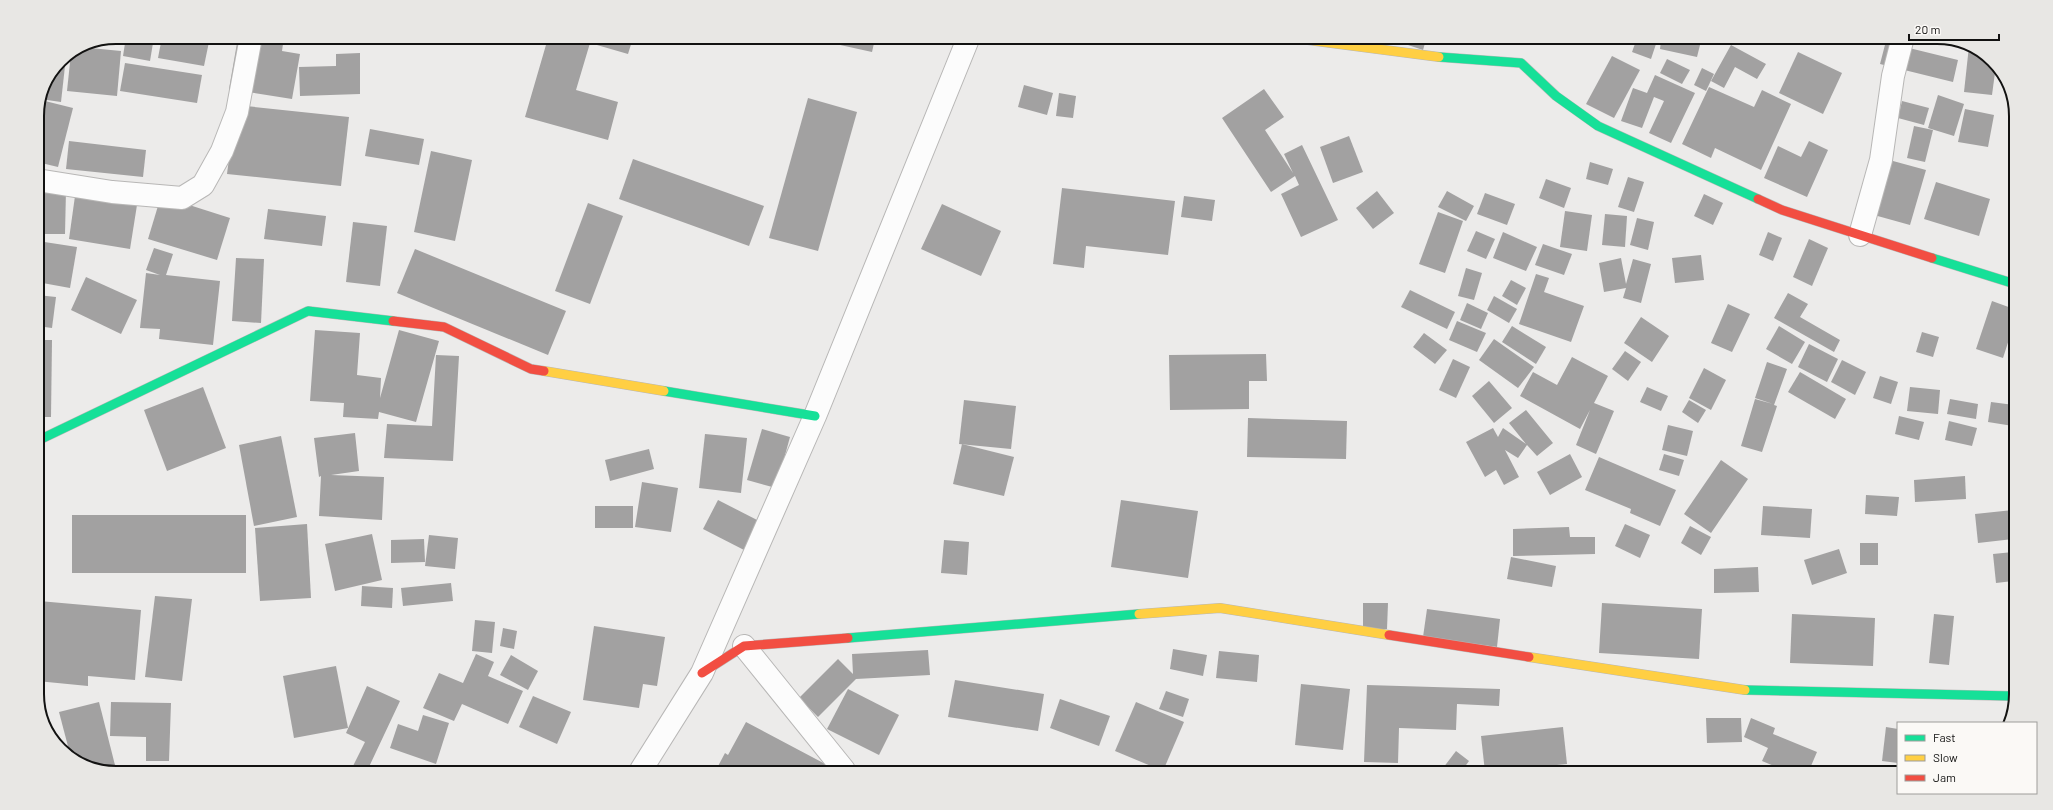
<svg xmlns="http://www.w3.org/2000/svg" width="2053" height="810" font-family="Barlow,sans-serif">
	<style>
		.building { fill: #a2a1a1 }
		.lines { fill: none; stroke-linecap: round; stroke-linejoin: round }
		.street-casing { stroke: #b8b7b6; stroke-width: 24 }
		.fast-casing { stroke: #b8b7b6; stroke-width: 10 }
		.slow-casing { stroke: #b8b7b6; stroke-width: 10 }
		.jam-casing { stroke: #b8b7b6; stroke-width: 10 }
		.street { stroke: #fcfcfc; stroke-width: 22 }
		.fast { stroke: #16e098; stroke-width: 9 }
		.slow { stroke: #ffcf43; stroke-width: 9 }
		.jam { stroke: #f24e42; stroke-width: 9 }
		.rim { fill: none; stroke: #121211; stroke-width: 2 }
	</style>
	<rect width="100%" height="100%" fill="#ecebea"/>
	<g class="building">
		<polygon points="126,37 154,37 150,61 123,56"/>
		<polygon points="162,37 210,37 204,66 158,58"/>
		<polygon points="259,37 284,37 282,51 300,54 292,99 229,89 237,43 258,47"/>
		<polygon points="548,38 633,38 628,54 590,43 576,90 618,102 608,140 525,117"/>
		<polygon points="813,39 875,39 872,52"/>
		<polygon points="1403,40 1426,40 1423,50 1402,43"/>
		<polygon points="1636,41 1657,41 1651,59 1632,52"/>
		<polygon points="1661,41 1701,41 1697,57 1660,49"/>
		<polygon points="1886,41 1902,41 1901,46 1958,60 1953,82 1880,64"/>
		<polygon points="1731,45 1766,64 1757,79 1735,67 1724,88 1711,81"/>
		<polygon points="1969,46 1996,65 1992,95 1964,92"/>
		<polygon points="80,47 121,51 117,96 67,91 71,53"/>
		<polygon points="1798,52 1842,73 1823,114 1779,93"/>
		<polygon points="360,53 360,94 300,96 299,67 336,66 336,54"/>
		<polygon points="1612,56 1640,70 1614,118 1586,104"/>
		<polygon points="1667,59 1690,70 1682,84 1660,73"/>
		<polygon points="125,63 202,75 197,103 120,91"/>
		<polygon points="57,65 65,66 61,102 40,99 45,81"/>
		<polygon points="1702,68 1714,74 1706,91 1694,85"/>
		<polygon points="1655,75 1695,93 1671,143 1649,133 1664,101 1654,97 1642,128 1621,121 1633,88 1647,93"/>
		<polygon points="1024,85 1053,93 1047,115 1018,107"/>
		<polygon points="1709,87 1754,107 1762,90 1791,104 1761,170 1715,148 1711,158 1682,144"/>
		<polygon points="1264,89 1284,117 1265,130 1293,173 1284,154 1302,145 1338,220 1301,237 1281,194 1299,185 1295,176 1271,192 1222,118"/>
		<polygon points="1059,93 1076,96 1073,118 1056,116"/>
		<polygon points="1938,95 1964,104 1954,136 1928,128"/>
		<polygon points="808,98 857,112 818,251 769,238"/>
		<polygon points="41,100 73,108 58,167 37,162 37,116"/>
		<polygon points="1902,101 1929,108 1924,125 1898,118"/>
		<polygon points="236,105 349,117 341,186 227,174"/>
		<polygon points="1965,109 1994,115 1988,147 1958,142"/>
		<polygon points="1914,126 1933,130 1925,162 1907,158"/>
		<polygon points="370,129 424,139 419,165 365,156"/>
		<polygon points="1349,136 1363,172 1333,183 1320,147"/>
		<polygon points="69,141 146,150 143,177 66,169"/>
		<polygon points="1809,141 1828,150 1807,197 1764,178 1778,146 1801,157"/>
		<polygon points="431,151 472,160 455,241 414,232"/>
		<polygon points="1871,155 1926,170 1910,225 1856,210"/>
		<polygon points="633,159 764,206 749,246 619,199"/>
		<polygon points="1590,162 1613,169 1608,185 1586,179"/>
		<polygon points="1628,177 1644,182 1634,212 1618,207"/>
		<polygon points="1546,179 1571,188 1564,208 1539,198"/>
		<polygon points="1936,182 1990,199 1979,236 1924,219"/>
		<polygon points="1062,188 1175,201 1168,255 1086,246 1084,268 1053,264"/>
		<polygon points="37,189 66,190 65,234 37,234"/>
		<polygon points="1377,191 1394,213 1373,229 1356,208"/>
		<polygon points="1447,191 1474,206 1466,221 1438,207"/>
		<polygon points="1485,193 1515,204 1507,225 1477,214"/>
		<polygon points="1704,194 1723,203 1713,225 1694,216"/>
		<polygon points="75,196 137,205 130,249 69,239"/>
		<polygon points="161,196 230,218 217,260 148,239"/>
		<polygon points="1184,196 1215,200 1212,221 1181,217"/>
		<polygon points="588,203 623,216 590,304 555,291"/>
		<polygon points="942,204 1001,231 981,276 921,249"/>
		<polygon points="268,209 326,216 322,246 264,239"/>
		<polygon points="1565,211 1592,215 1587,251 1560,247"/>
		<polygon points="1438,212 1463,221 1445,273 1419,264"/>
		<polygon points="1605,214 1627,216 1625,247 1602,245"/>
		<polygon points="1637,218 1654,222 1648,250 1630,245"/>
		<polygon points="353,222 387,226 380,286 346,282"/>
		<polygon points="1476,231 1495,239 1486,259 1467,251"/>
		<polygon points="1503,232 1537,247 1526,271 1493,258"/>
		<polygon points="1768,232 1782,238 1773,261 1759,255"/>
		<polygon points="1809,239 1828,248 1812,286 1793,277"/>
		<polygon points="38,241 77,247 70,288 37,282"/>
		<polygon points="1543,244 1572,254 1564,275 1535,265"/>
		<polygon points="154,248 173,254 166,275 220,281 213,345 159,339 160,329 140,328 146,273 160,275 146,270"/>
		<polygon points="415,249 566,311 548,355 397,293"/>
		<polygon points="1701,255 1704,280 1675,283 1672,258"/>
		<polygon points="236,258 264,259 261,323 232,321"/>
		<polygon points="1621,258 1626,284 1633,259 1651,264 1641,303 1623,298 1626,288 1604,292 1599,263"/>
		<polygon points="1466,268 1482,273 1474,300 1458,296"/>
		<polygon points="1536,274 1549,278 1544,292 1584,306 1571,342 1519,324"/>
		<polygon points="86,277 137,300 121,334 71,310"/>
		<polygon points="1511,280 1526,288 1517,305 1502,296"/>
		<polygon points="1410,290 1455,312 1447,329 1401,307"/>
		<polygon points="1788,293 1808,304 1800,317 1840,340 1834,352 1774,318"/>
		<polygon points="37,295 56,297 52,328 37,326"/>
		<polygon points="1494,296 1517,309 1509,323 1487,310"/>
		<polygon points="1992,301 2014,309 2014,331 2012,330 2003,358 1976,349"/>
		<polygon points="1467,303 1488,313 1481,329 1460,320"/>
		<polygon points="1728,304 1750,314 1732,352 1711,343"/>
		<polygon points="1641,317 1669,336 1652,362 1624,343"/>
		<polygon points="1457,321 1486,333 1477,352 1449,340"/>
		<polygon points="1512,326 1546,347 1536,364 1502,342"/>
		<polygon points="1779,326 1805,342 1792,364 1766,349"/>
		<polygon points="315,330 360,333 357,375 381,378 380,398 399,330 439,341 416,422 379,412 378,419 343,417 344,403 310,401"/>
		<polygon points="1922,332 1939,337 1933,357 1916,352"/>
		<polygon points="1424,333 1447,350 1435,364 1413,347"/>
		<polygon points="1494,339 1534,367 1518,388 1479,360"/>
		<polygon points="37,340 52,340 51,417 37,417"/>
		<polygon points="1809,344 1838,359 1827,382 1798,367"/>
		<polygon points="1625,351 1641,362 1628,381 1612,369"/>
		<polygon points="1266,354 1267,381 1249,381 1249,409 1170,410 1169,355"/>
		<polygon points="436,355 459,356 453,461 384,458 387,424 432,426"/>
		<polygon points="1572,357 1608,376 1594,403 1614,411 1596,454 1576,445 1590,410 1580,429 1520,396 1533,372 1557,385"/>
		<polygon points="1453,359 1470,367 1456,398 1439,390"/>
		<polygon points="1842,360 1866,372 1855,395 1831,382"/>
		<polygon points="1767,362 1787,369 1774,405 1777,406 1762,452 1741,446 1755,399 1773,404 1755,398"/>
		<polygon points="1704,368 1726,380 1711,410 1689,398"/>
		<polygon points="1800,372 1846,399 1835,419 1788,392"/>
		<polygon points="1880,376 1898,382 1891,404 1873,398"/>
		<polygon points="1489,381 1512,408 1494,423 1472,396"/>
		<polygon points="203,387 226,448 167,471 144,410"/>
		<polygon points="1647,387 1668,396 1661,411 1640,402"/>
		<polygon points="1910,387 1940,390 1938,414 1907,411"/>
		<polygon points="1950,399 1978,404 1976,419 1947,414"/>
		<polygon points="964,400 1016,406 1011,449 959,444"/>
		<polygon points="1689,400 1706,410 1698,423 1682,412"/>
		<polygon points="1991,402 2014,405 2013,426 1988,422"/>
		<polygon points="1526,410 1553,443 1537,456 1527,445 1518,458 1505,450 1519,477 1504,485 1496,470 1485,477 1466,442 1493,428 1498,437 1503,428 1526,444 1509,423"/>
		<polygon points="1899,416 1924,422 1919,440 1895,434"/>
		<polygon points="1248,418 1347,421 1346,459 1247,457"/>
		<polygon points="1949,421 1977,428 1972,446 1945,440"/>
		<polygon points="1668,425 1693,431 1687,456 1662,450"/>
		<polygon points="762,429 790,437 776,488 747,480"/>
		<polygon points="355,433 359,471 331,475 384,477 382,520 319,516 321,476 319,477 314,438"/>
		<polygon points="705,434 747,438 741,493 699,488"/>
		<polygon points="281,436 297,517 254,526 239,445"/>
		<polygon points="962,444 1014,457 1004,496 953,484"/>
		<polygon points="649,449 654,469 610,481 605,460"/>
		<polygon points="1570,454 1582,477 1550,495 1537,472"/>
		<polygon points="1664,454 1684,460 1679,476 1659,470"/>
		<polygon points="1599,457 1676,490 1660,526 1630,513 1631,509 1585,490"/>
		<polygon points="1721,460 1748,479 1711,533 1684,514"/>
		<polygon points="1965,476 1966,499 1915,502 1914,480"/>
		<polygon points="642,482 678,488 671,532 635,527"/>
		<polygon points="1866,495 1899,497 1897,516 1865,514"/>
		<polygon points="718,500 761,522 746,551 703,529"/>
		<polygon points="1121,500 1198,511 1188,578 1111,567"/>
		<rect x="595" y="506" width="38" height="22"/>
		<polygon points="1763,506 1812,509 1810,538 1761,535"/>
		<polygon points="2013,510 2013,539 1978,543 1975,514"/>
		<rect x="72" y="515" width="174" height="58"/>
		<polygon points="307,524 311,598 260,601 255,528"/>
		<polygon points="1625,524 1650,535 1640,558 1615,546"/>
		<polygon points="1690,526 1711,537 1701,555 1681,543"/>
		<polygon points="1569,527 1570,537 1595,537 1595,554 1513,556 1513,529"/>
		<polygon points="372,534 382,580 335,591 325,544"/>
		<polygon points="429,535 458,538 455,569 425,566"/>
		<polygon points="424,539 425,562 391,563 391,540"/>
		<polygon points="944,540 969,542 967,575 941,573"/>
		<rect x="1860" y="543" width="18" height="22"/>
		<polygon points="1839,549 1847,573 1812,585 1804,560"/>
		<polygon points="2013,552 2013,581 1996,583 1993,554"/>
		<polygon points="1511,557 1556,566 1552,587 1507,579"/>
		<polygon points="1758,567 1759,592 1714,593 1714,569"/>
		<polygon points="451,583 453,601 403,606 401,588"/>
		<polygon points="362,586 393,588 392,608 361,606"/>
		<polygon points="155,596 192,599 182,681 145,677"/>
		<polygon points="39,601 141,610 135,680 88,676 88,686 37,681"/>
		<polygon points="1363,603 1388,603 1387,629 1363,629"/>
		<polygon points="1602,603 1702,609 1699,659 1599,653"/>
		<polygon points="1427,609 1500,619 1497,647 1423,637"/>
		<polygon points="1792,614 1875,618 1873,666 1790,663"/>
		<polygon points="1934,614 1954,616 1949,665 1929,663"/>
		<polygon points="475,620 495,622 492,653 472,651"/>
		<polygon points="594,626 665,637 657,686 643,684 639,708 583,700"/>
		<polygon points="503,628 517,631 514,649 500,646"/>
		<polygon points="1173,649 1207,655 1203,676 1170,669"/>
		<polygon points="928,650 930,675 856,679 818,717 799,698 838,659 853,674 852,654"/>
		<polygon points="1219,651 1259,655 1257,682 1216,678"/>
		<polygon points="476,654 494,662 488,676 523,691 508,724 462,704 454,721 423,708 439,673 463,683"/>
		<polygon points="511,655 538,671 528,690 500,675"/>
		<polygon points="336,666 348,728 294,738 283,676"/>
		<polygon points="955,680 1044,694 1038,731 948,717"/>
		<polygon points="1301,684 1350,689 1343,750 1295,745"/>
		<polygon points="1367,685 1500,689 1499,706 1457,704 1456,730 1399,728 1398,763 1364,762"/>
		<polygon points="367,686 400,701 368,769 355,769 352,768 365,742 346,733"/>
		<polygon points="848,689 899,715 879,755 827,729"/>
		<polygon points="1166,691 1189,699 1183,717 1159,709"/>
		<polygon points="533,696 571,712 557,744 519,727"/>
		<polygon points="1060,699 1110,716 1099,746 1050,728"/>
		<polygon points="99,702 116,769 91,769 70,754 59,712"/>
		<polygon points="111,702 171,703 169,761 146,761 146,737 110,736"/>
		<polygon points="1136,702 1184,722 1163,771 1115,751"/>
		<polygon points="423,715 449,723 436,764 390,748 398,724 418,731"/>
		<polygon points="1706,718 1741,718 1742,742 1707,743"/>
		<polygon points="1751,718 1775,728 1773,734 1817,752 1808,773 1791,773 1762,761 1768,748 1744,737"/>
		<polygon points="746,722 829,766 827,770 716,770 725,753 728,755"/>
		<polygon points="1563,727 1567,764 1485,772 1481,736"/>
		<polygon points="1886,727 1898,729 1898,763 1882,761"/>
		<polygon points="1456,751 1469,761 1461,772 1440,772"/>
	</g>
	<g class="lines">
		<g class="street-casing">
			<g id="street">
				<polyline points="37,180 112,192 182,198 203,185 222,151 237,112 251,37"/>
				<polyline points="1860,235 1881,160 1893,76 1902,41"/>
				<polyline points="744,646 844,770"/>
				<polyline points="641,770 702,673 815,416 968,39"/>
			</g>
		</g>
		<g class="fast-casing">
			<g id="fast">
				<polyline points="1439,57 1521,63 1556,96 1598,126 1758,199"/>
				<polyline points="1932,258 2015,284"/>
				<polyline points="664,391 815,416"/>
				<polyline points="37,441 308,311 393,321"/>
				<polyline points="848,638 1139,614"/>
				<polyline points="1745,690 2012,696"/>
			</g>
		</g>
		<g class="slow-casing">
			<g id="slow">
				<polyline points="1308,40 1439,57"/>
				<polyline points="544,371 664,391"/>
				<polyline points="1139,614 1220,608 1389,635"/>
				<polyline points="1529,657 1745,690"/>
			</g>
		</g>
		<g class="jam-casing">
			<g id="jam">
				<polyline points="1758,199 1782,210 1932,258"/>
				<polyline points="393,321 444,327 531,369 544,371"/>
				<polyline points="1389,635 1529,657"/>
				<polyline points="702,673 744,646 848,638"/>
			</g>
		</g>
		<use href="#street" class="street"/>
		<use href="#fast" class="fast"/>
		<use href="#slow" class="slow"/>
		<use href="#jam" class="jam"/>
	</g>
	<path d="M0 0H2053V810H0ZM116 44H1937A72 72 0 0 1 2009 116V694A72 72 0 0 1 1937 766H116A72 72 0 0 1 44 694V116A72 72 0 0 1 116 44Z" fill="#e8e7e4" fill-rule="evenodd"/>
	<path class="rim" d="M116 44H1937A72 72 0 0 1 2009 116V694A72 72 0 0 1 1937 766H116A72 72 0 0 1 44 694V116A72 72 0 0 1 116 44Z"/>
	<rect x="1897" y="722" width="140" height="72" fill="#fbf9f6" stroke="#9e9d9a"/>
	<rect x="1905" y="735" width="20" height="6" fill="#16e098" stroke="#9e9d9a"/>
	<text x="1933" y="742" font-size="12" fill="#121211">Fast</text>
	<rect x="1905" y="755" width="20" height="6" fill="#ffcf43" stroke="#9e9d9a"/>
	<text x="1933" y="762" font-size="12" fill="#121211">Slow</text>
	<rect x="1905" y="775" width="20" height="6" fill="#f24e42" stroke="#9e9d9a"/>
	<text x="1933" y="782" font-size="12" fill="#121211">Jam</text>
	<path d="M1909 34v6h90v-6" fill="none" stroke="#121211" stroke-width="2"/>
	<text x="1915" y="34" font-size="12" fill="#121211" stroke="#fbf9f6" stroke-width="3" paint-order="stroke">20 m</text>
</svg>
